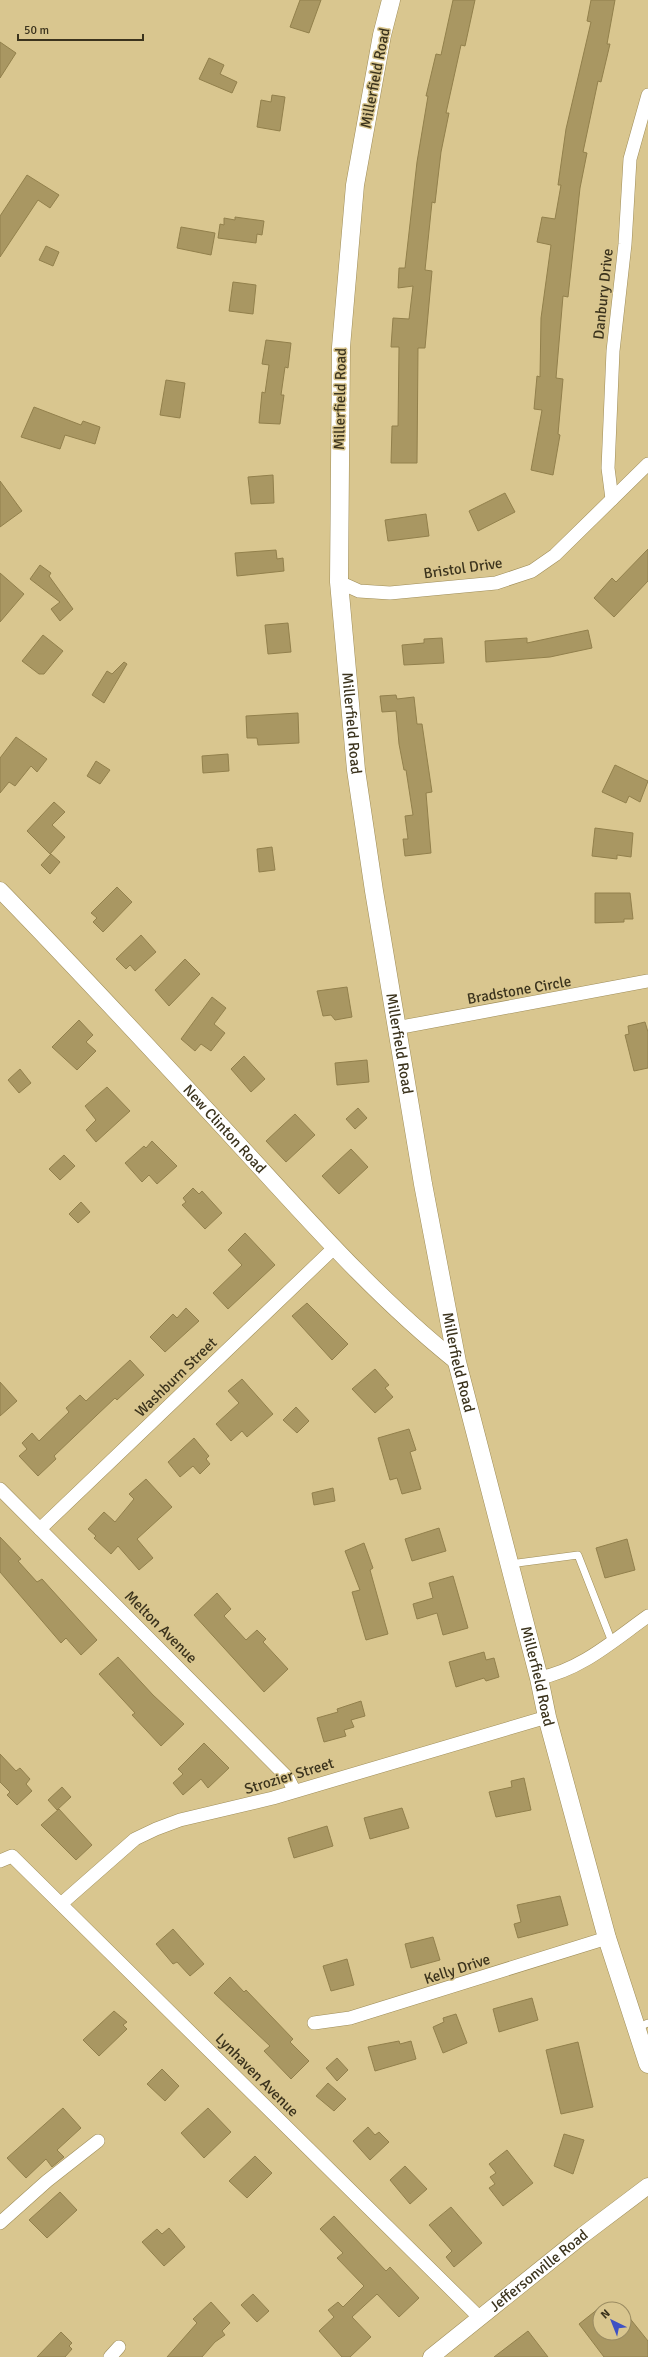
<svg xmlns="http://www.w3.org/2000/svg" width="648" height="2357" font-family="Signika,sans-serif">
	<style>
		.building { fill: #a99762; stroke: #92804c }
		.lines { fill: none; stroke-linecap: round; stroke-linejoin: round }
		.service-casing { stroke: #9f8d58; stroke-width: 8 }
		.minor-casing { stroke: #9f8d58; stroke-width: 14 }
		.tertiary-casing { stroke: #9f8d58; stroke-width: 17 }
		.secondary-casing { stroke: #9f8d58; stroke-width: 19 }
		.service { stroke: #fff; stroke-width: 7 }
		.minor { stroke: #fff; stroke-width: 13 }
		.tertiary { stroke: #fff; stroke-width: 16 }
		.secondary { stroke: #fff; stroke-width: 18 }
		.labels { text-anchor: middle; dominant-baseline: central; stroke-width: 3; stroke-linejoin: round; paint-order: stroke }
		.street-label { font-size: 15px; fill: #3b331d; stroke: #d9c68f }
	</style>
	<rect width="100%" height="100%" fill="#d9c68f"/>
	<g class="building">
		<polygon points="300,0 321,0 309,33 290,27"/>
		<polygon points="453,0 475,0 465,46 461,45 446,113 449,113 441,152 435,203 432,202 425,270 432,271 425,348 418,348 417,463 391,463 392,426 398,426 399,347 391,347 393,318 409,319 413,286 398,288 399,268 405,268 417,162 428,96 426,96 436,54 441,55"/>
		<polygon points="591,0 615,0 607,44 610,44 601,82 598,81 583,152 587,153 580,188 568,297 563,296 556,378 563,379 558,434 560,435 553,475 531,470 542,410 534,409 537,376 540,377 541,318 551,245 537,242 542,217 555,219 561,185 558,185 566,129 591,22 587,21"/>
		<polygon points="0,42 16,53 0,78"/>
		<polygon points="209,58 224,65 220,74 237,82 232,93 199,79"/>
		<polygon points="272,95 285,97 280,131 257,127 261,100 271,102"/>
		<polygon points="27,175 59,195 50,208 38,200 0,257 0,216"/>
		<polygon points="235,217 264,221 262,235 257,234 256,243 218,238 220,224 224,225 224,218 235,220"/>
		<polygon points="181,227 215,233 211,255 177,248"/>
		<polygon points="46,246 59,252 53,266 39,260"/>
		<polygon points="233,282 256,285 253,314 229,311"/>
		<polygon points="266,340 291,343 288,368 285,367 281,395 284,395 280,424 259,423 262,392 265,393 269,365 262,364"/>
		<polygon points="166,380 185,383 180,418 160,415"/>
		<polygon points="34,407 81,425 83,421 100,427 95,444 65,435 60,449 21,437"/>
		<polygon points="273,475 274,503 251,504 248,477"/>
		<polygon points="0,481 22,511 0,527"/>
		<polygon points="505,493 515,512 478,531 469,511"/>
		<polygon points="426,514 429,536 388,541 385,520"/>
		<polygon points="648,549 648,581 614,617 594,598 612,578 616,582"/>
		<polygon points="276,550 277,559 283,558 284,571 237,576 235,553"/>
		<polygon points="40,565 51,573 49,576 73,609 60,621 51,609 60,602 30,579"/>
		<polygon points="0,573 24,594 0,622"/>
		<polygon points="288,623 291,652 268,654 265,625"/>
		<polygon points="588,630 592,648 550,657 486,662 485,641 527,638 527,643"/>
		<polygon points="43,635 63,651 44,674 39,674 22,661"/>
		<polygon points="442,638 444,663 404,665 402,645 424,643 424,639"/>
		<polygon points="124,662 127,664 104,703 92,695 107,671 112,674"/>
		<polygon points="396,695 397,699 414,697 417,724 422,724 432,792 426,793 431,853 405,856 403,839 408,839 405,816 413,815 406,770 404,770 399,744 396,711 382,712 380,696"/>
		<polygon points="298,713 299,743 258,745 257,738 247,738 246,716"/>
		<polygon points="16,737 47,759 37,772 31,766 15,786 9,782 0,793 0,758"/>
		<polygon points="228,754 229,771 203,773 202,756"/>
		<polygon points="96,761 110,770 100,784 87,776"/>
		<polygon points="615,765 648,781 640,802 629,796 626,803 602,792"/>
		<polygon points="54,802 65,812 52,825 65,837 50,854 27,831"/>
		<polygon points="595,828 633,833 631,857 617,855 617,859 592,856"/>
		<polygon points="272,847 275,870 259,872 257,849"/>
		<polygon points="51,854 60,862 50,874 41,865"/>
		<polygon points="117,887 132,902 103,932 93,922 97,918 91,913"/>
		<polygon points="595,893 630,893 633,919 624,919 624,922 595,923"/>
		<polygon points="141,935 156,952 135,971 130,965 126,969 116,959"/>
		<polygon points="185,959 200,974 169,1006 155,990"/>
		<polygon points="347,987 352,1017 335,1020 331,1015 323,1016 317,991"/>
		<polygon points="212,997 226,1008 214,1024 225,1033 211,1051 201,1044 195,1051 181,1039"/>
		<polygon points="79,1020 93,1035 86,1042 96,1051 77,1070 52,1047"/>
		<polygon points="645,1022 648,1032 648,1068 634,1071 625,1035 629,1034 628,1026"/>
		<polygon points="244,1056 265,1079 251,1092 231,1069"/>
		<polygon points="367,1060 369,1082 337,1085 335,1063"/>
		<polygon points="20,1069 31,1083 19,1093 8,1080"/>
		<polygon points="107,1087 130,1111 96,1142 86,1130 96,1120 85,1106"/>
		<polygon points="358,1108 367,1118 355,1129 346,1119"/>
		<polygon points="295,1114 315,1135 286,1162 266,1141"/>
		<polygon points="152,1141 177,1166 157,1184 149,1175 142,1182 125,1163 144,1146 146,1148"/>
		<polygon points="351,1149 368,1167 339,1194 322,1176"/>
		<polygon points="64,1155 75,1166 60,1180 49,1169"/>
		<polygon points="193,1188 199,1194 202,1191 222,1213 205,1229 182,1205 186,1202 183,1198"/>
		<polygon points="81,1202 90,1212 78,1223 69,1214"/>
		<polygon points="245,1233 275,1265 228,1309 213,1293 242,1265 228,1250"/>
		<polygon points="307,1303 348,1344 332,1360 292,1316"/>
		<polygon points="186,1308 199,1321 165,1352 150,1337 173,1314 177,1318"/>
		<polygon points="130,1360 144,1375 117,1400 115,1398 97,1415 54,1456 56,1459 38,1476 19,1456 27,1449 22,1443 32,1433 39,1441 69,1412 66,1408 80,1395 86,1401"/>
		<polygon points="375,1369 389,1385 385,1388 393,1397 375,1413 352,1389"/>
		<polygon points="242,1379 273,1414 247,1437 242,1431 231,1441 216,1424 239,1403 228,1391"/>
		<polygon points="0,1382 17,1401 0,1416"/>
		<polygon points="296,1407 309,1421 297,1433 283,1420"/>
		<polygon points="409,1429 416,1450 410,1452 421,1489 402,1494 397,1478 390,1480 378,1438"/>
		<polygon points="194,1438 209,1456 206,1459 210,1464 200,1474 193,1466 180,1477 168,1462"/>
		<polygon points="146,1479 172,1507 137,1539 153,1558 139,1570 118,1546 111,1554 94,1538 96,1536 88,1529 104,1512 115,1522 134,1499 129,1494"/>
		<polygon points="333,1488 335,1501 314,1505 312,1493"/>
		<polygon points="439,1528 446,1551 412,1561 405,1539"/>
		<polygon points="0,1537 21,1559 18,1561 37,1582 42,1579 97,1640 81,1655 66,1638 61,1643 0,1572"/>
		<polygon points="627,1539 635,1570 605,1578 596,1548"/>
		<polygon points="364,1543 373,1568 370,1570 388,1634 366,1640 352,1592 360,1590 345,1551"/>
		<polygon points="453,1576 468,1628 443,1635 437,1613 417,1619 413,1604 433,1598 429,1583"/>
		<polygon points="217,1593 231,1609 224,1616 246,1640 257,1630 266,1639 263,1642 288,1669 264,1692 194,1615"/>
		<polygon points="484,1652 486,1660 494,1658 499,1677 486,1681 484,1678 456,1687 449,1662"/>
		<polygon points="118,1657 153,1695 184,1724 161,1746 132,1715 135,1713 99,1674"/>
		<polygon points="361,1701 365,1716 351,1720 354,1727 344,1730 346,1736 324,1742 317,1718 338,1712 337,1709"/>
		<polygon points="204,1743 229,1768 208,1788 201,1779 183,1795 173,1783 183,1774 178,1769"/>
		<polygon points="0,1754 16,1771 20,1768 30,1779 26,1784 32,1791 17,1805 7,1795 10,1792 0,1782"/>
		<polygon points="524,1778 531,1810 496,1817 489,1792 512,1787 511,1781"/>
		<polygon points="62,1787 71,1797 57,1810 48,1800"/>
		<polygon points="402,1808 409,1828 370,1839 364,1818"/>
		<polygon points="59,1809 92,1845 76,1860 41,1825"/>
		<polygon points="327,1826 333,1846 294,1858 288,1838"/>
		<polygon points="560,1896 568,1925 518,1938 514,1924 521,1922 517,1905"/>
		<polygon points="173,1929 204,1964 190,1976 177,1962 173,1964 156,1944"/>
		<polygon points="433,1937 440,1960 411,1968 405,1944"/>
		<polygon points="347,1959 354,1985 331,1991 323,1966"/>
		<polygon points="230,1977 244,1992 246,1990 293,2039 290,2042 309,2061 291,2079 264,2051 270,2046 214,1993"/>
		<polygon points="532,1998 538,2020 499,2032 493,2009"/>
		<polygon points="114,2011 127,2022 123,2025 127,2029 99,2056 83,2040"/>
		<polygon points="456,2014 467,2043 443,2053 433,2027 444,2022 443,2018"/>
		<polygon points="399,2041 400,2044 411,2041 416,2059 375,2071 368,2047"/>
		<polygon points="578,2042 593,2107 561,2114 546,2050"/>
		<polygon points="337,2058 348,2070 337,2081 326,2068"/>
		<polygon points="162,2069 179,2086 165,2101 147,2084"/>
		<polygon points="328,2083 346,2099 334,2111 316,2096"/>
		<polygon points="63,2108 81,2128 57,2150 64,2157 52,2167 46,2159 26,2178 7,2158"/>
		<polygon points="208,2108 231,2132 204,2158 181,2133"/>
		<polygon points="368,2127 375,2135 379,2132 389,2142 370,2160 353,2141"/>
		<polygon points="564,2134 584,2140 573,2174 554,2166"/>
		<polygon points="507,2150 533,2183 503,2206 489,2188 495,2184 490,2177 496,2173 489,2164"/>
		<polygon points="255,2156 272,2173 247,2198 229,2181"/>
		<polygon points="405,2166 427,2189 410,2204 390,2180"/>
		<polygon points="60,2192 77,2210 47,2238 29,2220"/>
		<polygon points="451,2207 482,2243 454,2267 446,2257 452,2251 429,2225"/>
		<polygon points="334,2216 386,2271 390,2267 419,2298 399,2317 377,2294 352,2317 371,2337 350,2357 342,2357 319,2331 334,2317 328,2310 338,2302 343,2307 364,2286 337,2258 343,2253 320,2229"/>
		<polygon points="169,2228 185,2247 164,2266 142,2242 157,2229 162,2234"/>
		<polygon points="253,2294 269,2311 257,2322 241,2305"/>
		<polygon points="211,2302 230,2323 222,2331 225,2335 215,2342 202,2357 167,2357 197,2323 193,2319"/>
		<polygon points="603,2305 606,2309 600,2309 600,2333 624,2333 624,2311 648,2341 648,2357 604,2357 579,2324"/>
		<polygon points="528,2331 548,2357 494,2357"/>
		<polygon points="61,2332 72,2343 69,2346 72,2349 65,2357 37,2357"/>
	</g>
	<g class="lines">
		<g class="service-casing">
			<g id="service">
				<polyline points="510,1564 578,1555 612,1642"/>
				<polyline points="637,2028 648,2023"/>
			</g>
		</g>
		<g class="minor-casing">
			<g id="minor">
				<polyline points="612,499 608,468 613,351 625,244 630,159 648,95"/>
				<polyline points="339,582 359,591 390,593 496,583 532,571 555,555 648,464"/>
				<polyline points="396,1028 648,981"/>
				<polyline points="0,1489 288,1778 294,1790"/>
				<polyline points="40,1529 334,1248"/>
				<path d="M539 1678C581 1670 614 1640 648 1616"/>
				<polyline points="0,1861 12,1856 479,2317"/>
				<polyline points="61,1904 135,1839 156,1829 180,1820 273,1798 547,1717"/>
				<polyline points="314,2023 350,2018 607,1938"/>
				<polyline points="0,2223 47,2181 98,2141"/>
				<polyline points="110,2357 119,2347"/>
			</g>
		</g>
		<g class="tertiary-casing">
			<g id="tertiary">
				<path id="s1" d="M0 890C83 975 163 1062 244 1150 312 1224 378 1299 457 1362"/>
				<path id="s2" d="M431 2357 583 2235 648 2186"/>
			</g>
		</g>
		<g class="secondary-casing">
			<g id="secondary">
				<path id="s3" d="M391 0 382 35 355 185 341 347 339 582 356 770 374 891 423 1184 457 1362 539 1678 547 1717 607 1938 648 2064"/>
			</g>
		</g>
		<use href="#service" class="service"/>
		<use href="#minor" class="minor"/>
		<use href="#tertiary" class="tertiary"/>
		<use href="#secondary" class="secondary"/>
	</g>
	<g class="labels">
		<g class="street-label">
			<text transform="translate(375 78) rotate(-79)">Millerfield Road</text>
			<text transform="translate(603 294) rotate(-84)">Danbury Drive</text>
			<text transform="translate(340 399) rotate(-89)">Millerfield Road</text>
			<text transform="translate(463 568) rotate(-8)">Bristol Drive</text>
			<text stroke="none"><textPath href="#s3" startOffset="728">Millerfield Road</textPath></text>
			<text transform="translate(519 990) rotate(-10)">Bradstone Circle</text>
			<text stroke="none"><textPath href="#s3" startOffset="1052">Millerfield Road</textPath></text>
			<text stroke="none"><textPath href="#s1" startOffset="328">New Clinton Road</textPath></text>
			<text stroke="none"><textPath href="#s3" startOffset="1376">Millerfield Road</textPath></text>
			<text transform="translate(176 1377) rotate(-44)">Washburn Street</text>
			<text transform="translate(161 1627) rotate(45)">Melton Avenue</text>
			<text stroke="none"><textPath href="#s3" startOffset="1700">Millerfield Road</textPath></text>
			<text transform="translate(289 1776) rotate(-17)">Strozier Street</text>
			<text transform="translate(457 1969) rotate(-18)">Kelly Drive</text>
			<text transform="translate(257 2075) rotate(45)">Lynhaven Avenue</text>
			<text stroke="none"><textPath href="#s2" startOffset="138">Jeffersonville Road</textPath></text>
		</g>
	</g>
	<g transform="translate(612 2321) rotate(317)"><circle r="19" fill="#d9c68f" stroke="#9a8b61"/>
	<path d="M0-3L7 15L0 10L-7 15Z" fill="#3e51c4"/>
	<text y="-6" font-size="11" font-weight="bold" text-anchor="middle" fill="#3b331d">N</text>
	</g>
	<path d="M18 34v6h125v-6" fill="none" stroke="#3b331d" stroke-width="2"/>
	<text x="24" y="34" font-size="12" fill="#3b331d" stroke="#d9c68f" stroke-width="3" paint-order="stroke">50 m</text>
</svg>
